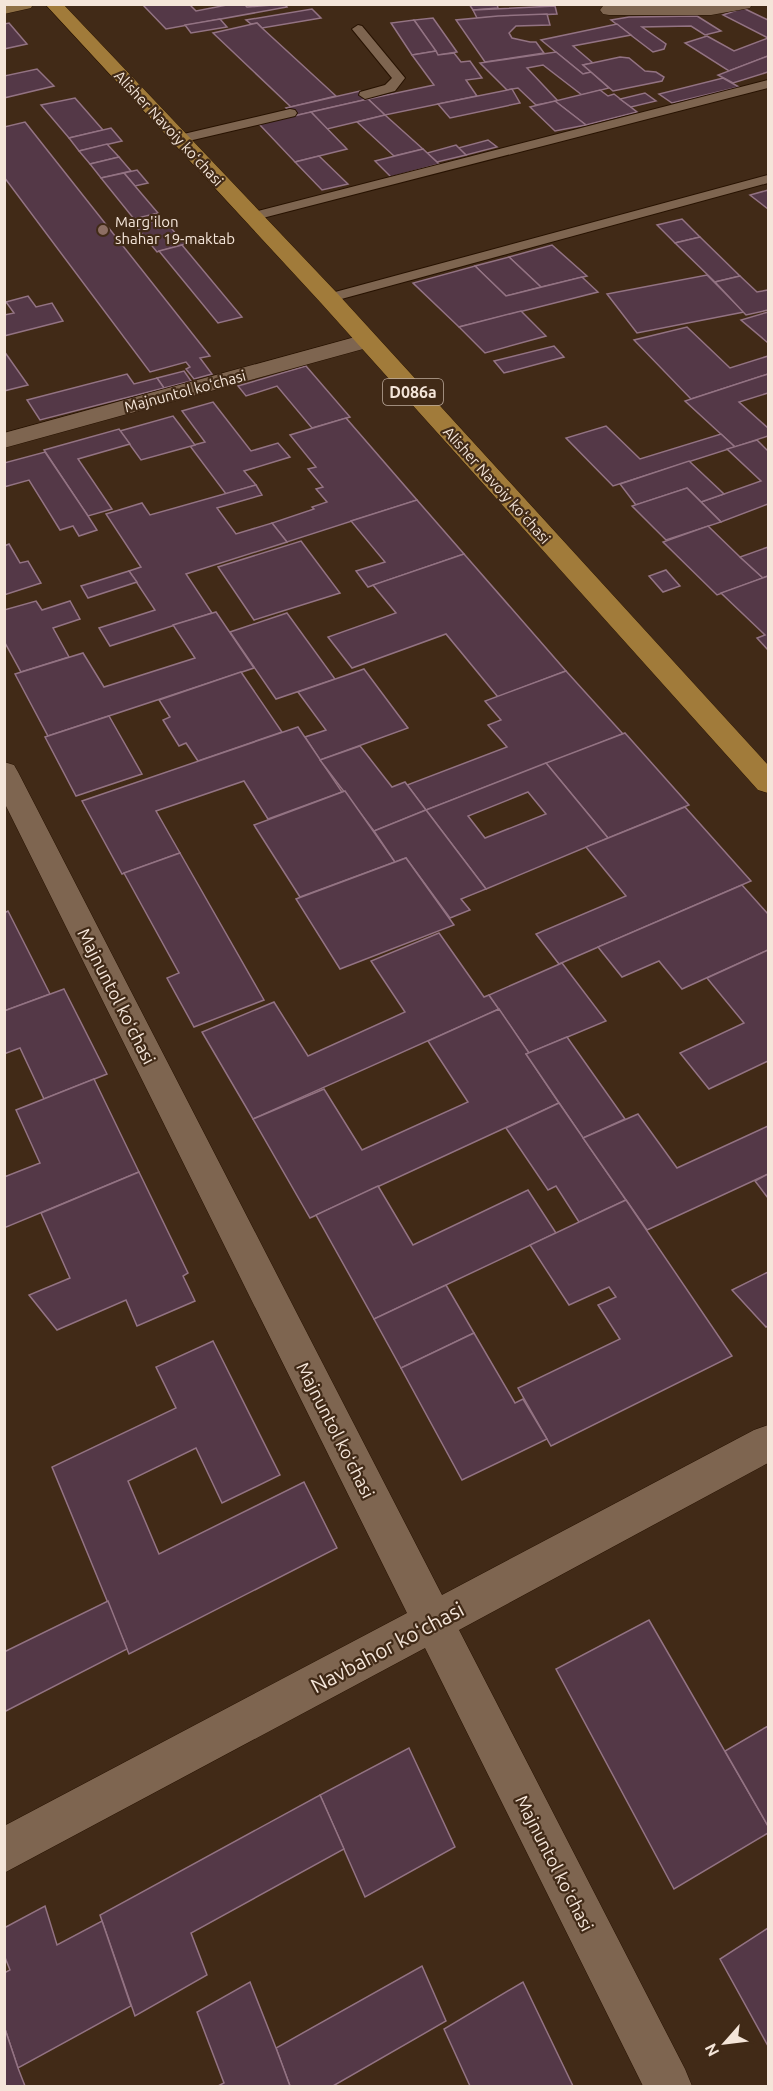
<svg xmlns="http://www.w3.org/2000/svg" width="773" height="2091" font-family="Ubuntu,sans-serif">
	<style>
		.building { fill: #543847; stroke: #937383; stroke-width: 1.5; fill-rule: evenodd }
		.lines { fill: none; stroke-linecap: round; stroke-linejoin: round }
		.service-casing { stroke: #271201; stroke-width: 2 }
		.minor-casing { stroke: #271201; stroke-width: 1 }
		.secondary-casing { stroke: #271201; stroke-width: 1 }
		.primary-casing { stroke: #271201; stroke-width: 1 }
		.service { fill: #7e6550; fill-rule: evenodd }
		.minor { fill: #7e6550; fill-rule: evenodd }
		.secondary { fill: #8f7045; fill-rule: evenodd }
		.primary { fill: #a17b3a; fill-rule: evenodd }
		.education-dot { fill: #8d6e63; stroke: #412a17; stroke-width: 2 }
		.labels { text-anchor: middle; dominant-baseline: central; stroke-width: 4.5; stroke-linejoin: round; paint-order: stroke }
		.far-street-label { font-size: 15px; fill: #f4e5d9; stroke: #412a17 }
		.far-poi-label { font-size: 15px; fill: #f4e5d9; stroke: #412a17; text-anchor: start }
		.shield { fill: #412a17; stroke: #bead9f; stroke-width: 1.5 }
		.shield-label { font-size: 16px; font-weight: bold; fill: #f4e5d9 }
		.street-label { font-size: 18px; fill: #f4e5d9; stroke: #412a17 }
		.near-street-label { font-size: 21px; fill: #f4e5d9; stroke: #412a17 }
	</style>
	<rect width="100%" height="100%" fill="#412a17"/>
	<g class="building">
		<polygon points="142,4 189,4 196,11 232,4 244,4 247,7 285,4 287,7 166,29"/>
		<polygon points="469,4 497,4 498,8 473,10"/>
		<polygon points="555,6 557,14 477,18 473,10"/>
		<polygon points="743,8 768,20 768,38 723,15"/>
		<polygon points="312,9 321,18 262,28 257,23 251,24 246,20"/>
		<polygon points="547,14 550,25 516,26 509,33 512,38 530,42 536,42 544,53 485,62 456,20 498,16"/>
		<polygon points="697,16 721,31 705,35 691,26 642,27 666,44 664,49 653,52 611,20 629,17"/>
		<polygon points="433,18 457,52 438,55 414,20"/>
		<polygon points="220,19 227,27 191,33 185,25"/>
		<polygon points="414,20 436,51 412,55 391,23"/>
		<polygon points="9,23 27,44 4,49 4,24"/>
		<polygon points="257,23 262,28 336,96 291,107 213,33"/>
		<polygon points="617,24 631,35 573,46 593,63 583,65 591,72 583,74 541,40"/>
		<polygon points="707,36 734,51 768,38 768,56 729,71 685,43"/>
		<polygon points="436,51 438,55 454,53 461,62 470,61 482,78 466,80 477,96 385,115 368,99 434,85 412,55"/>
		<polygon points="556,52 583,74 591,72 609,88 582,95 543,65 527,68 558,101 536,105 518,88 507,90 480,63"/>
		<polygon points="768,56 768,72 733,83 718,75"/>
		<polygon points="620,57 629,58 645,71 656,72 664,77 662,81 613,91 583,65"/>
		<polygon points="37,69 54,86 4,98 4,76"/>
		<polygon points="723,78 739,87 672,103 659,94"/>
		<polygon points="512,89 520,103 450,118 438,104"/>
		<polygon points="600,90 608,96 614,94 637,112 586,125 555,101"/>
		<polygon points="360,91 368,99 294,116 286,108"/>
		<polygon points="645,93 656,101 631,107 620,99"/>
		<polygon points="75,98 103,130 69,138 41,105"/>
		<polygon points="368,99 385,115 327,129 311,112"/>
		<polygon points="555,101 586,125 555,131 530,107"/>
		<polygon points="311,112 347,149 295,162 259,124"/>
		<polygon points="385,115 423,149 394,156 357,122"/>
		<polygon points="25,122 210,356 200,358 212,374 194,379 186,369 190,367 186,362 150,372 4,177 4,127"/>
		<polygon points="111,128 122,141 79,151 69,138"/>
		<polygon points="488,140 497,147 466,155 458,148"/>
		<polygon points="107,144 119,157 90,164 79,151"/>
		<polygon points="456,145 466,155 437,162 427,153"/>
		<polygon points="423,149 439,164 391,177 375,161"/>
		<polygon points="319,156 348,184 322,190 295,162"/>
		<polygon points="119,157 131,171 101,178 90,164"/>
		<polygon points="137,170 148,183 135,186 124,173"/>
		<polygon points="124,173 135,186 158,213 134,219 101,178"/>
		<polygon points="768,190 768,209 750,195"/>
		<polygon points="682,219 700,237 675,243 657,225"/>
		<polygon points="164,220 185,244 157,252 134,224"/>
		<polygon points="700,237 740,276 715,282 675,243"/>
		<polygon points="182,245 242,317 218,323 159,251"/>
		<polygon points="552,245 587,276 541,287 509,257"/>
		<polygon points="509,257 541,287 506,296 475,266"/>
		<polygon points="475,266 506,296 582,277 598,292 459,327 413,283"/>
		<polygon points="707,275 744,312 637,333 607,294"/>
		<polygon points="740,276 757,292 768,290 768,310 746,315 715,282"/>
		<polygon points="28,296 36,307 52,303 63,321 4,336 4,315 14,313 6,302"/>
		<polygon points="521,311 546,336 485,353 459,327"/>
		<polygon points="768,312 768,343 741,320"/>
		<polygon points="687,327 730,368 768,356 768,374 691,399 634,340"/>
		<polygon points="554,346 564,357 504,373 494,361"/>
		<polygon points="4,351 28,385 4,391"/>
		<polygon points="306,366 350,417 312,428 277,386 246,396 238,386"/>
		<polygon points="184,371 191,381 164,388 157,378"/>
		<polygon points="127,374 134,384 157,378 164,388 40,420 27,400"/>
		<polygon points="768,374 768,393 739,402 768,428 768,436 735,447 685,401"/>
		<polygon points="213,402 251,451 278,443 290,457 244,471 256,485 226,494 190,446 205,442 182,411"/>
		<polygon points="173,416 195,445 141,460 120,431"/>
		<polygon points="346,418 417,500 287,542 272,523 314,509 312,507 327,502 316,489 323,487 308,469 316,467 290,435"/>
		<polygon points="606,426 640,459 721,434 735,447 613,486 566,438"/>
		<polygon points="119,429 130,444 78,459 112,509 88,516 44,450"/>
		<polygon points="757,440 768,451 768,504 721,522 701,502 761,481 727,449"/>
		<polygon points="45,452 88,516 97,530 79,536 73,526 60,530 29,480 4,487 4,463"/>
		<polygon points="689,461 724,494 701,502 687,488 636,505 620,484"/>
		<polygon points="256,485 262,495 217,508 236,534 272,523 287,542 186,574 212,613 110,646 99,628 155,610 129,571 141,567 106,514 142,503 150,515"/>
		<polygon points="687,488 721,522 666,540 632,506"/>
		<polygon points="417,500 464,554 368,587 356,571 385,562 351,521"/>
		<polygon points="708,526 740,557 763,578 717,595 663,542"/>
		<polygon points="301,541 340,593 254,620 218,567"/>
		<polygon points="9,544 20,563 28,561 41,583 4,595 4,546"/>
		<polygon points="768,547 768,576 763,578 740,557"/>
		<polygon points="464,554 566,671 498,697 446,634 352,668 328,637 396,613 373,585"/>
		<polygon points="666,570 680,586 663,592 649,576"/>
		<polygon points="129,571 137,582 88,598 81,586"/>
		<polygon points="768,576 768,650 757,638 765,635 721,593"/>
		<polygon points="36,601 42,610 70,601 80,619 53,628 69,657 21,672 4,641 4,610"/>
		<polygon points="216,612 254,668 48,736 15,674 83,653 104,687 195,658 173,625"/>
		<polygon points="287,613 335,679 276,699 230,632"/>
		<polygon points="364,669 408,728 320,760 305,737 326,730 298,692"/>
		<polygon points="566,671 623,734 426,810 407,785 507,747 488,725 501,720 485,701"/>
		<polygon points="241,672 282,732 198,761 186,743 179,746 163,720 170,717 159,700"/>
		<polygon points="109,716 142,774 76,796 45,737"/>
		<polygon points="298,727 342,792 268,819 244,781 156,811 180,853 122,874 82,801"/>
		<polygon points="625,733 689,805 608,838 546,763"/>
		<polygon points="360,746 392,787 405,782 426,810 374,831 320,760"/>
		<path d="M546 763 608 838 486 889 426 810ZM528 792 546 814 485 838 468 816Z"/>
		<polygon points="345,791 395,862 300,897 254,825"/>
		<polygon points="685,807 751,881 559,964 536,934 626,896 586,847"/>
		<polygon points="426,810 486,889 461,899 470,910 450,918 406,858 395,862 374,831"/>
		<polygon points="180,853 264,1000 194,1027 167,978 179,973 124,873"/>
		<polygon points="406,858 454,925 340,969 296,899"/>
		<polygon points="742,885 768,914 768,950 682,989 659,961 622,977 598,947"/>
		<polygon points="8,911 50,994 4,1011 4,913"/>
		<polygon points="439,933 484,997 489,995 499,1009 253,1119 202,1032 274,1002 308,1056 405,1012 371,961"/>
		<polygon points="768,950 768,1061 709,1089 680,1053 744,1023 707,978"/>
		<polygon points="562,963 606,1021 529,1053 489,995"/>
		<polygon points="64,989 107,1074 44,1099 20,1048 4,1054 4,1011"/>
		<polygon points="499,1009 529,1053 526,1054 559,1103 310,1218 253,1119 324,1089 362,1150 468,1102 428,1041"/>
		<polygon points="567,1037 625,1119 583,1138 526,1054"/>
		<polygon points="94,1079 139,1172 4,1228 4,1177 40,1163 16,1110"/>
		<polygon points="559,1103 626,1200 579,1222 556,1186 548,1190 506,1128"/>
		<polygon points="638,1114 677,1168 768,1126 768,1174 647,1230 583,1138"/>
		<polygon points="139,1172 188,1273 183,1276 195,1301 137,1326 126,1300 57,1330 29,1295 70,1278 41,1213"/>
		<polygon points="768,1174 768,1198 755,1181"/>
		<polygon points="378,1186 413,1245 528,1190 556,1233 374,1319 316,1215"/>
		<polygon points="626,1200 732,1356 551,1446 518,1388 620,1339 598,1305 616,1297 609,1287 569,1305 530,1245"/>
		<polygon points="768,1272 768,1326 766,1327 732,1290"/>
		<polygon points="446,1285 474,1333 401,1368 374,1319"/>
		<polygon points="474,1333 515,1403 523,1399 547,1439 462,1480 401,1368"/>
		<polygon points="213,1341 280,1475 222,1503 196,1448 128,1481 159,1554 304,1482 337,1548 129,1654 52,1467 176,1408 156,1367"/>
		<polygon points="108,1601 127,1649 4,1712 4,1652"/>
		<polygon points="649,1620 768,1826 768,1833 674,1889 556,1669"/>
		<polygon points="768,1726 768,1826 725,1751"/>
		<polygon points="409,1748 455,1847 365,1897 320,1795"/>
		<polygon points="320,1795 344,1849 191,1933 207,1975 135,2016 100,1915"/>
		<polygon points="45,1906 57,1945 102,1921 131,2006 18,2068 4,2026 4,1973 10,1970 4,1955 4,1928"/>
		<polygon points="768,1928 768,2046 720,1959"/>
		<polygon points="422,1966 446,2021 333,2086 290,2086 276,2048"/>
		<polygon points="250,1982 276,2048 290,2086 218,2086 224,2083 197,2012"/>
		<polygon points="523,1982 573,2086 470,2086 444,2029"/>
		<polygon points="4,2026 18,2068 25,2086 4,2086"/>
	</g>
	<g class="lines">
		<g class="service-casing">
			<g id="service">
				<polygon points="358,25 362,26 405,78 395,91 365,99 359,95 360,92 385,85 392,78 352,29"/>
				<polygon points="768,80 768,88 251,221 244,217 246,214"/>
				<polygon points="290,109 295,110 297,113 295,116 180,143 173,139 175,136"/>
				<polygon points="768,175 768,183 334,301 324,301 322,298 324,295"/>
			</g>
		</g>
		<g class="minor-casing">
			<g id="minor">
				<polygon points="752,4 750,8 711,15 609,15 603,14 600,10 603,6 609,5"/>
				<polygon points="366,334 374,336 377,341 374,346 4,448 4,433"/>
				<polygon points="4,762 14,765 18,772 442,1595 754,1430 768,1425 768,1463 459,1630 685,2069 692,2086 643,2086 425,1648 4,1873 4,1826 407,1613 4,802"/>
			</g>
		</g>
		<g class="secondary-casing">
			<polygon id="secondary" points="4,4 33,4 31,8 4,14"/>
		</g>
		<g class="primary-casing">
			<polygon id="primary" points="45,4 63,4 337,293 768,765 768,793 758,790 321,303"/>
		</g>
		<use href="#service" class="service"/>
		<use href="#minor" class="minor"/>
		<use href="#secondary" class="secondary"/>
		<use href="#primary" class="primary"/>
	</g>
	<circle class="education-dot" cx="103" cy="230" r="6"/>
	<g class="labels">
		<g class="far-street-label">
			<text transform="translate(169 128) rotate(47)">Alisher Navoiy koʻchasi</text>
			<text transform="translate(185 391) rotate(-15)">Majnuntol koʻchasi</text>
			<text transform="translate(497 485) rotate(48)">Alisher Navoiy koʻchasi</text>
		</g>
		<g class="far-poi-label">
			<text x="115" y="221">Marg'ilon<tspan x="115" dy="17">shahar 19-maktab</tspan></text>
		</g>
		<rect class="shield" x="383" y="379" width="60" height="26" rx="4.5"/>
		<g class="shield-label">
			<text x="413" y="392">D086a</text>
		</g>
		<g class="street-label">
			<text transform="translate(117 996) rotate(63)">Majnuntol koʻchasi</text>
			<text transform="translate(336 1430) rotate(63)">Majnuntol koʻchasi</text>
			<text transform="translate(555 1863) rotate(63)">Majnuntol koʻchasi</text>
		</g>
		<g class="near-street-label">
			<text transform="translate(387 1647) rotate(-28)">Navbahor koʻchasi</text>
		</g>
	</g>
	<rect width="773" height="2091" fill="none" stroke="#f4e5d9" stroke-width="12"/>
	<g transform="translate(725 2043) rotate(242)" stroke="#412a17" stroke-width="4.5" paint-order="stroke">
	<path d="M0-4.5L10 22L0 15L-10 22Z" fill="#f4e5d9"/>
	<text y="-9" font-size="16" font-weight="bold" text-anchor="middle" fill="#f4e5d9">N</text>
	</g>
</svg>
